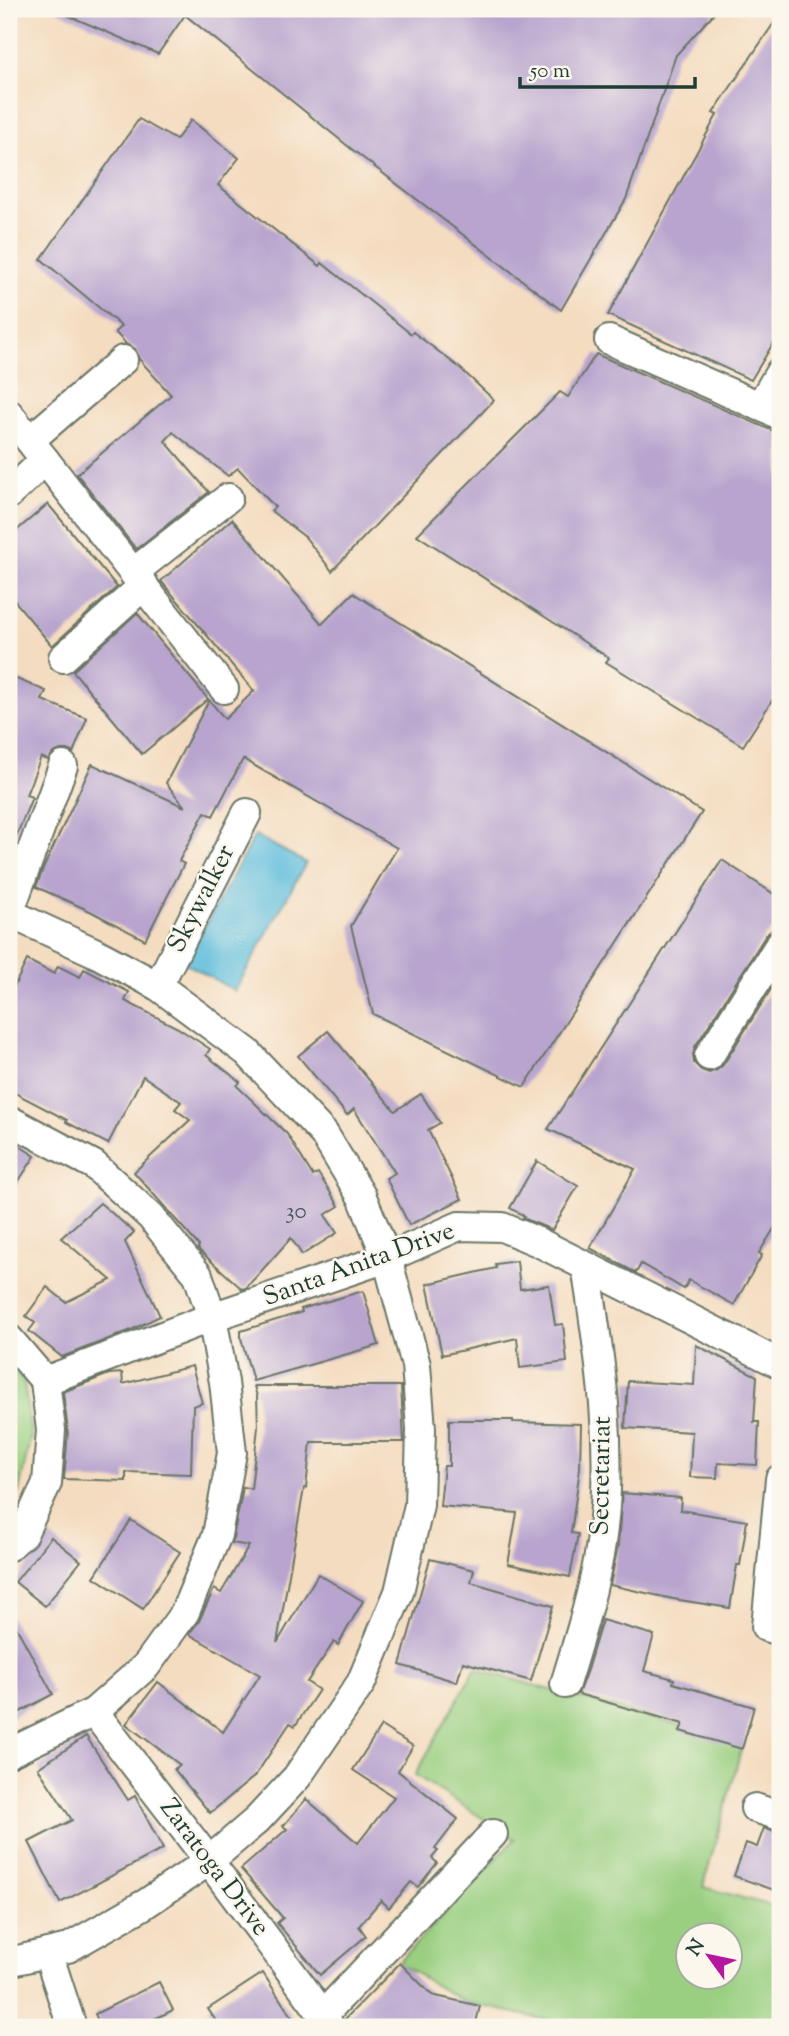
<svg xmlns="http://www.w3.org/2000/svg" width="789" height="2036" font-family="'Sorts Mill Goudy',serif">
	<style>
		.green { fill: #9acf81; stroke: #5c865a; stroke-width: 2; fill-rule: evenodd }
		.water { fill: #5fbddd; stroke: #3f7d88; stroke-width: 2 }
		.building { fill: #b8a4ce }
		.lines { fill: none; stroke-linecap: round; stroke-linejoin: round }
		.minor-casing { stroke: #6a7565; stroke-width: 32 }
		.minor { stroke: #fff; stroke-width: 28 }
		.labels { text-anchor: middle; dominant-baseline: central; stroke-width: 5; stroke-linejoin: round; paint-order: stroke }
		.number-label { font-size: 23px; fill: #45575a }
		.street-label { font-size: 26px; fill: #1f3d34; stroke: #fbf7ec }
	</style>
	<rect width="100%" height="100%" fill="#fbf7ec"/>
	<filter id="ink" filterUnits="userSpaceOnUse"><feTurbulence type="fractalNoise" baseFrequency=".0143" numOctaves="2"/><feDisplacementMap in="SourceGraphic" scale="14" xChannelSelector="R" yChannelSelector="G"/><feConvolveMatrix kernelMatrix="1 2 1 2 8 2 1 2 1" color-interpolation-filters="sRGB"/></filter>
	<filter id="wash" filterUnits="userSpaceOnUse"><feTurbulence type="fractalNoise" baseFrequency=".00686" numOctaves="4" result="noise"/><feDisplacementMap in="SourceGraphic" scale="28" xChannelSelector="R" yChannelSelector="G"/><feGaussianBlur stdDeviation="1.57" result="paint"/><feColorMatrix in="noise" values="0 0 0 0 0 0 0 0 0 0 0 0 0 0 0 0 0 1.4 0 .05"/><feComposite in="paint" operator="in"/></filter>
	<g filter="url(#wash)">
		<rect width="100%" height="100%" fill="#f4dcc0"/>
		<g class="green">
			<polygon points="9,1364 24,1382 31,1436 19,1491 9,1504"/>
			<path d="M475 1669 743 1743 703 1887 780 1908V2027H580L464 2002 398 1963 515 1839 415 1775ZM688 1934H730V1976H688Z"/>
		</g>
		<polygon class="water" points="255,835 306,863 235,991 185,963"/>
		<g id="blocks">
			<g class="building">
				<polygon points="53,9 718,9 676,55 626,199 561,310 354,151 185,15 158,54"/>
				<polygon points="780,14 780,332 751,380 608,315 717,115 713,113"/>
				<polygon points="139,119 176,140 191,120 239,158 218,185 320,266 322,263 411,334 413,332 460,368 494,400 332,571 305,537 271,511 275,507 238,468 228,476 173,432 165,441 209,492 136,549 77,474 171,395 139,359 135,349 126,344 115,332 121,326 41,259"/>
				<polygon points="596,354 780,434 780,688 743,746 606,662 609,658 417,535 560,392 568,397"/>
				<polygon points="48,504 117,587 52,646 9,594 9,537"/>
				<polygon points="232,519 322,624 353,593 702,812 524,1087 373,1014 351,926 397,848 243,759 213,816 205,812 179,861 184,864 145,940 90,911 36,887 43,869 92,764 185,807 166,783 209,700 225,719 254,691 161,581"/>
				<polygon points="137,613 208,699 142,754 73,671"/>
				<polygon points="9,676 46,691 42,700 87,718 73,753 68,750 61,750 53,753 48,760 41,757 26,795 32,797 10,852"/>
				<polygon points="722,860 780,898 780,927 772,930 766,935 695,1047 693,1055 694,1063 701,1070 709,1073 717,1070 723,1065 780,975 780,1219 759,1253 762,1255 734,1305 689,1280 684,1289 641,1264 636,1273 590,1248 635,1169 548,1129"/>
				<polygon points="27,960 54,974 58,966 80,977 84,969 129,992 125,1001 178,1028 210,1049 206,1055 240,1082 237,1086 287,1134 313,1176 318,1173 339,1206 325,1215 337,1233 302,1255 291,1238 246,1288 242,1289 200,1251 198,1248 199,1246 134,1172 190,1120 175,1109 181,1102 143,1076 108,1144 66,1122 67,1120 9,1090 9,997"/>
				<polygon points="328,1031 395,1111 421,1094 440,1123 428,1130 462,1199 409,1225 386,1178 395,1173 354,1109 347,1115 298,1056"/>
				<polygon points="9,1139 35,1156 9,1196"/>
				<polygon points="537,1161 578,1186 552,1230 523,1218 524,1216 510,1208"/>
				<polygon points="100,1203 134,1232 125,1242 160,1316 129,1331 62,1357 29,1331 35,1323 26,1316 47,1287 66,1302 111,1280 61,1238"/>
				<polygon points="517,1261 520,1289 549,1285 555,1325 563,1324 567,1362 520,1368 517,1338 442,1355 427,1284 496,1268 495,1264"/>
				<polygon points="363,1291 379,1345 253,1381 241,1338 241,1331 302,1312 301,1309"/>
				<polygon points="696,1345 757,1376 754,1422 759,1422 757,1465 718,1463 717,1478 690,1477 692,1432 625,1428 628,1381 694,1385"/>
				<polygon points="192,1366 202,1403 193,1406 191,1474 126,1472 126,1481 64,1479 68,1431 63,1392 109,1374 122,1373 123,1384"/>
				<polygon points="254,1386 401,1386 404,1442 311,1442 306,1488 304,1488 277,1643 318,1574 363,1601 338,1645 334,1642 307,1682 319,1690 295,1726 290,1723 255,1776 210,1813 174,1769 180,1765 126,1724 158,1682 223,1732 260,1675 189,1634 199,1621 214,1589 221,1593 249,1546 232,1543 243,1487 251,1489 258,1427 257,1396"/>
				<polygon points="449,1420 513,1420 513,1422 581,1424 580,1468 571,1533 578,1534 570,1577 508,1564 517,1513 440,1506 444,1466 449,1466"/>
				<polygon points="622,1493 681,1498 680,1510 747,1521 740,1565 737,1565 730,1608 673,1599 610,1585 618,1545"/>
				<polygon points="131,1520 180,1552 143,1609 94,1577"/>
				<polygon points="51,1537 81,1561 45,1606 15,1582"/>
				<polygon points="430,1559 474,1570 471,1582 553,1606 531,1681 463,1662 457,1682 400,1665"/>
				<polygon points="9,1614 53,1694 9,1718"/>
				<polygon points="602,1620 654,1635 644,1671 674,1679 673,1683 754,1707 742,1749 680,1731 683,1724 578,1694 587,1670"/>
				<polygon points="381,1726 413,1746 398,1771 458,1819 435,1849 438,1851 432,1858 437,1863 418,1887 411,1882 389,1908 381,1900 359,1926 366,1936 320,1975 277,1923 283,1918 241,1869 287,1829 283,1826 306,1799 358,1843 394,1797 353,1770"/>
				<polygon points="86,1736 128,1800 135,1796 163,1849 60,1903 29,1842 72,1820 38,1768"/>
				<polygon points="764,1828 780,1834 780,1892 734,1876 746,1843 757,1847"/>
				<polygon points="400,1963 432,1995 480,2006 475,2027 347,2027 345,2019"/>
				<polygon points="263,1973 298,2027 220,2027 208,2009"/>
				<polygon points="159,1982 173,2010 138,2027 101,2027 95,2014"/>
			</g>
		</g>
	</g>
	<g filter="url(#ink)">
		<use href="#blocks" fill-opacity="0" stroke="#6a7565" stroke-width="2"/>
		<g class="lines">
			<g class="minor-casing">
				<g id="minor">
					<polyline points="609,340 780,415"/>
					<polyline points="760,406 780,372"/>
					<polyline points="9,414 224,689"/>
					<polyline points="30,440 123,360"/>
					<polyline points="9,494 45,460"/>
					<polyline points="134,572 228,498"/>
					<polyline points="63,658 144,585"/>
					<polyline points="9,913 94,952 158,986 247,1052 324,1134 362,1197 387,1258 416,1365 421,1429 419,1505 399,1592 361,1683 297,1777 257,1820 209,1861 145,1904 68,1948 9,1962"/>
					<polyline points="9,913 63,766"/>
					<polyline points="158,986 247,813"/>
					<polyline points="709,1056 780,944"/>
					<polyline points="9,1120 94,1165 151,1217 198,1275 212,1317 224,1382 232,1453 217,1535 185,1612 146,1666 94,1712 9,1753"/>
					<polyline points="9,1339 45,1381 51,1430 47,1483 23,1534 9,1546"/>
					<polyline points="45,1381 212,1317 387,1258 459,1226 502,1227 538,1242 780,1364"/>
					<polyline points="780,1479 766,1627 780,1631"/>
					<path d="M565 1684C579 1638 594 1591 601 1543 615 1451 600 1357 586 1266"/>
					<polyline points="94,1712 209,1861 323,2015 330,2027"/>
					<polyline points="755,1808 780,1816"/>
					<polyline points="48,1953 72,2027"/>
					<polyline points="323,2015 493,1834"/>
				</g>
			</g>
			<use href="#minor" class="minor"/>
		</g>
	</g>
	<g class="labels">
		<g class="number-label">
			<text x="296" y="1212">30</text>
		</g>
		<g class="street-label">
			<text transform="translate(202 899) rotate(-63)">Skywalker</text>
			<text transform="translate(359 1265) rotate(-20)">Santa Anita Drive</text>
			<text transform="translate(602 1476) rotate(-89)">Secretariat</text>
			<text transform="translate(214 1868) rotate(53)">Zaratoga Drive</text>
		</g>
	</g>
	<rect width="789" height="2036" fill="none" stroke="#fbf7ec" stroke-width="35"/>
	<g transform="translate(709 1956) rotate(303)"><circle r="33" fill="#fbf7ec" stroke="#a3ada2" stroke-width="2"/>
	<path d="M0-5L12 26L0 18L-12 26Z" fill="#b5179e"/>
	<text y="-10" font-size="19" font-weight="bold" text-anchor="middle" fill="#1f3d34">N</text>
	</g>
	<path d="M520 77v10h175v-10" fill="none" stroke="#1f3d34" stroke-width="3.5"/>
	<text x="530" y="77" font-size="21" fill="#1f3d34" stroke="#fbf7ec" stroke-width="5" paint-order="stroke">50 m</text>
</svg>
